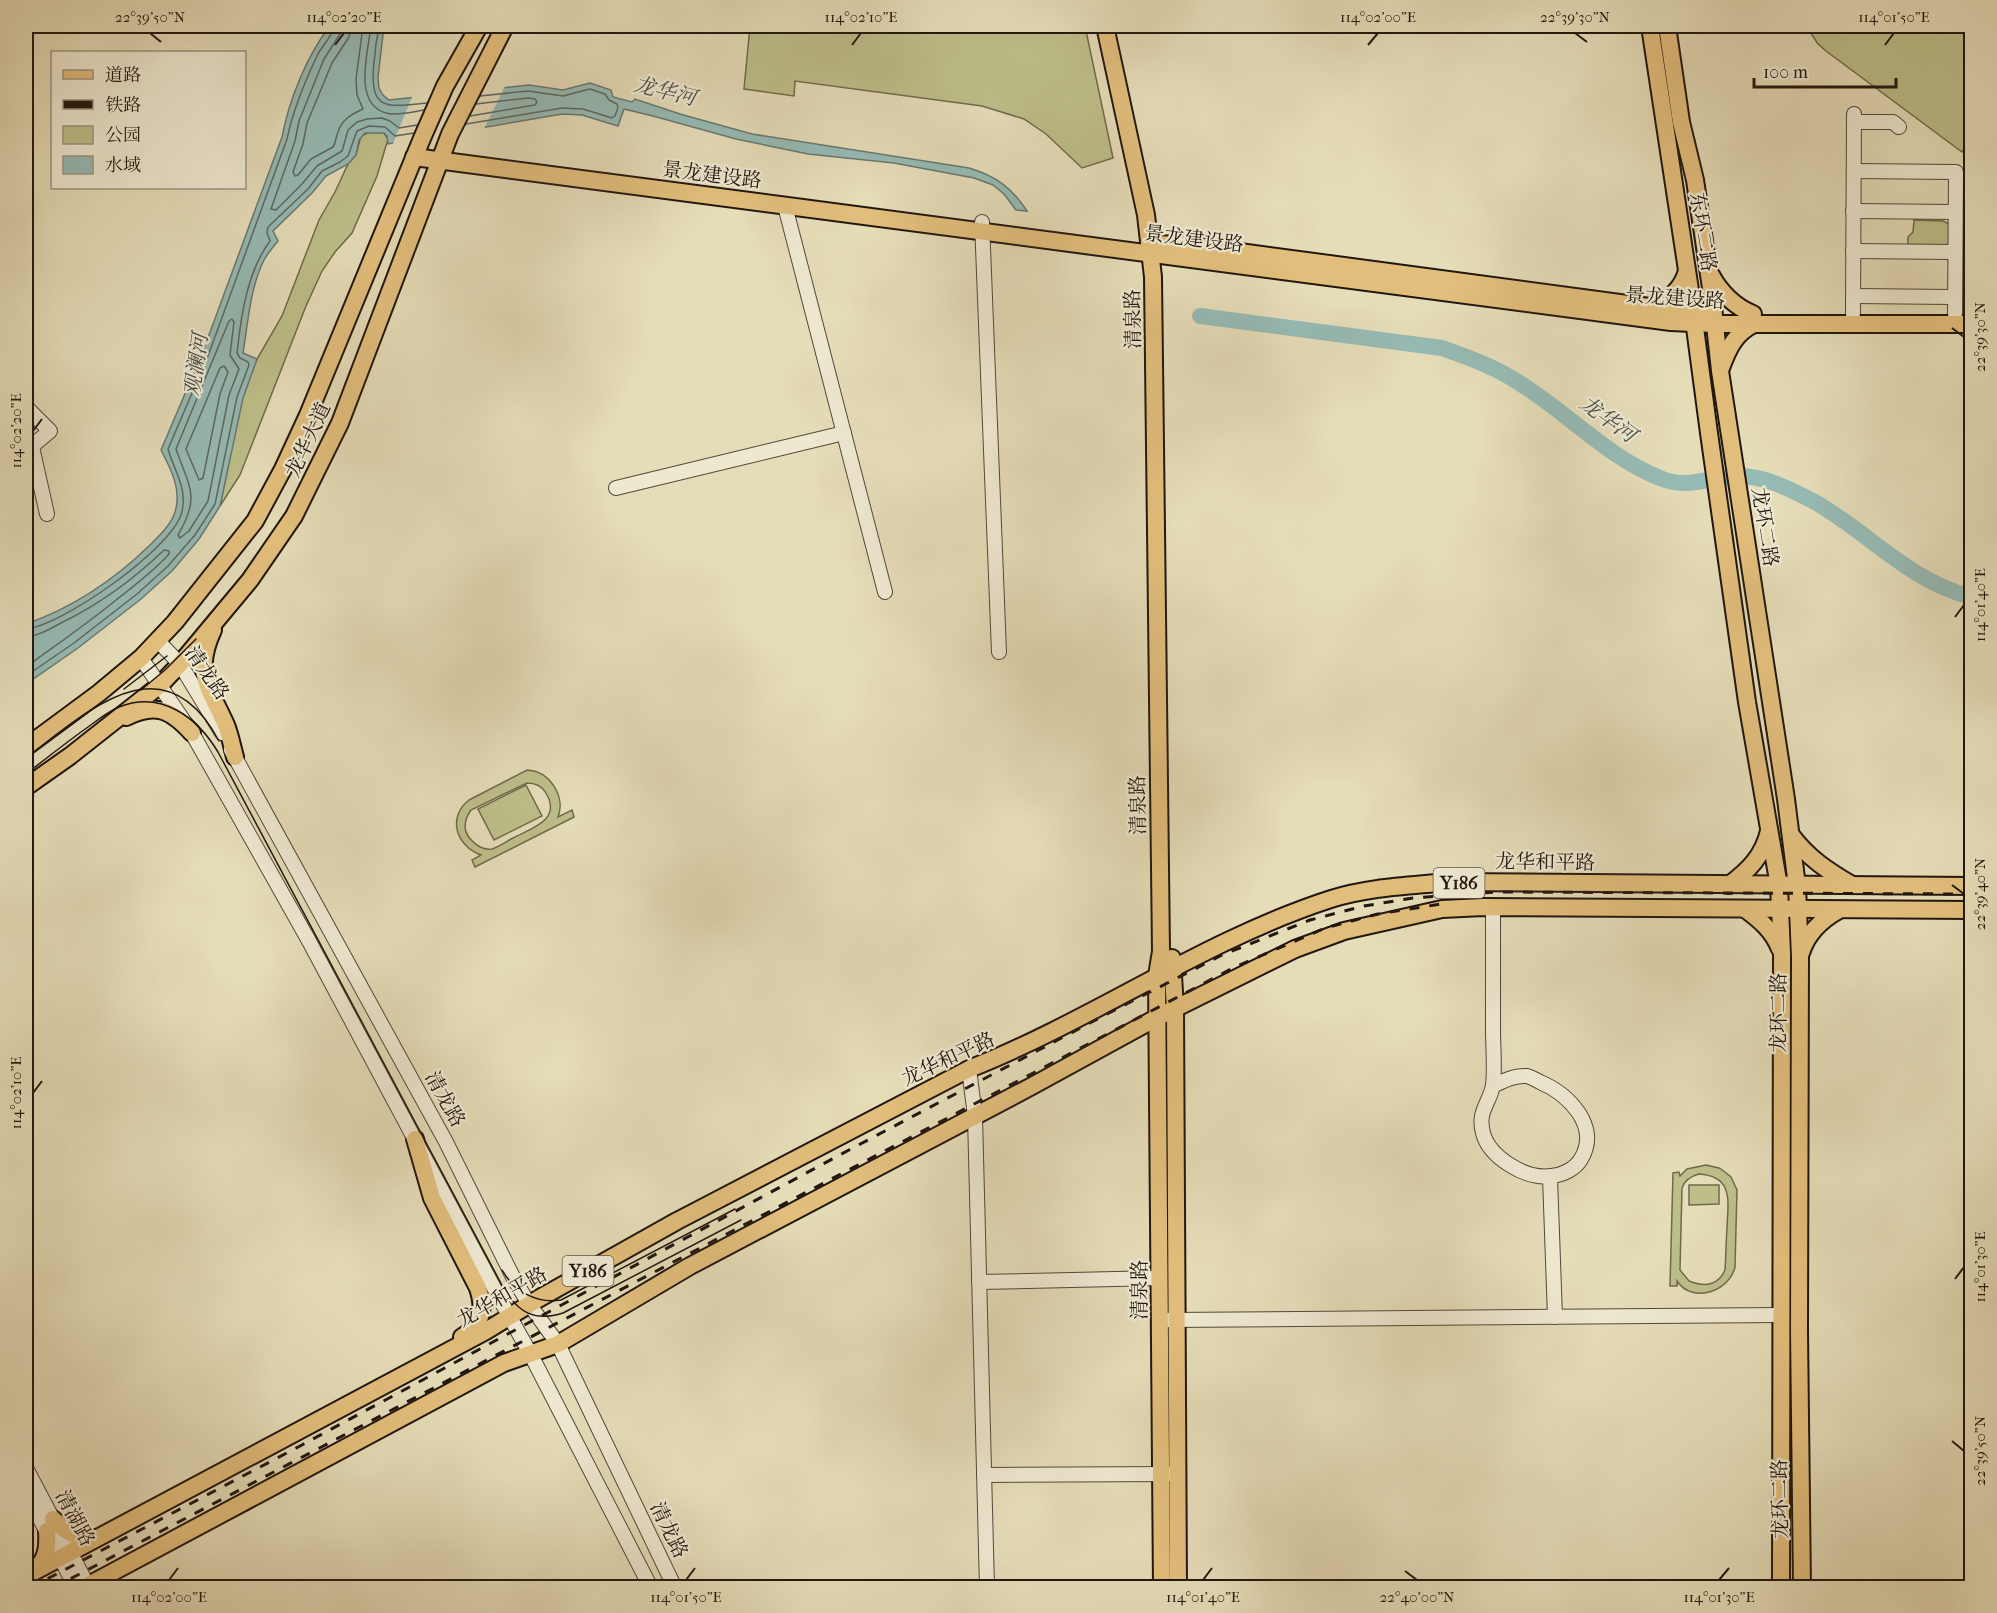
<svg xmlns="http://www.w3.org/2000/svg" width="1997" height="1613" font-family="'IM FELL French Canon','Noto Serif SC',serif">
	<style>
		.green { fill: #bdbe89; stroke: #6f6a4c; stroke-width: 1.5; fill-rule: evenodd }
		.water { fill: #96bab4; stroke: #677972; stroke-width: 1.5 }
		.pier { fill: #e5dcb8 }
		.lines { fill: none; stroke-linecap: round; stroke-linejoin: round }
		.shore { stroke: #5c6862; stroke-width: 1.5 }
		.river { stroke: #96bab4; stroke-width: 16 }
		.minor-casing { stroke: #524839; stroke-width: 16 }
		.major-casing { stroke: #21170f; stroke-width: 20 }
		.minor { stroke: #eee8d1; stroke-width: 14 }
		.major { stroke: #e2be7c; stroke-width: 16 }
		.tram { stroke: #21170f; stroke-width: 1.5 }
		.rail { stroke: #21170f; stroke-width: 3; stroke-dasharray: 10 10; stroke-linecap: butt }
		.ticks { fill: none; stroke: #21170f; stroke-width: 2 }
		.labels { text-anchor: middle; dominant-baseline: central; stroke-width: 4.5; stroke-linejoin: round; paint-order: stroke }
		.shield { fill: #eee8d1; stroke: #5e5649; stroke-width: 1.5 }
		.shield-label { font-size: 18px; font-weight: bold; fill: #21170f }
		.street-label { font-size: 20px; fill: #21170f; stroke: #eee8d1 }
		.water-label { font-size: 21px; font-style: italic; fill: #4a5049; stroke: #eee8d1 }
		.neatline { fill: none; stroke: #21170f; stroke-width: 2 }
		.ticks-label { font-size: 15px; text-anchor: middle; fill: #21170f }
	</style>
	<rect width="100%" height="100%" fill="#e5dcb8"/>
	<filter id="stains"><feTurbulence type="fractalNoise" baseFrequency=".00333" numOctaves="4"/><feColorMatrix values="0 0 0 0 .2 0 0 0 0 .09 0 0 0 0 .02 0 0 0 .5 -.17"/></filter>
	<radialGradient id="worn" r=".72"><stop offset=".6" stop-color="#630" stop-opacity="0"/><stop offset="1" stop-color="#630" stop-opacity=".3"/></radialGradient>
	<g class="green">
		<polygon points="750,26 1085,26 1113,158 1082,168 1046,134 1024,119 982,106 795,81 794,96 744,89"/>
		<polygon points="1806,26 1971,26 1971,137 1965,138 1970,142 1962,152 1826,51 1818,44"/>
		<polygon points="370,132 384,133 388,139 377,176 352,233 335,252 322,271 306,306 240,475 220,506 242,398 257,359 282,316 319,220 335,192 348,164 356,155 361,136"/>
		<polygon points="1914,220 1943,221 1949,224 1951,248 1908,245 1908,237 1913,232"/>
		<path d="M527 770C550 771 566 797 558 817L572 810 574 817 475 867 472 860 481 855C456 846 447 817 469 800ZM527 783C535 783 542 786 546 793 562 820 532 828 513 838 507 841 499 847 492 849 480 851 467 839 465 828 465 820 467 816 471 810Z"/>
		<polygon points="526,785 542,816 494,840 478,809"/>
		<path d="M1706 1165 1719 1168 1725 1172 1731 1177 1737 1190 1735 1267C1729 1292 1692 1304 1677 1281V1286H1670L1673 1173 1679 1172 1680 1176 1687 1169ZM1699 1174C1734 1176 1728 1202 1727 1227 1726 1242 1726 1256 1725 1270 1718 1286 1704 1287 1689 1281L1680 1270 1682 1188C1685 1180 1691 1176 1699 1174Z"/>
		<polygon points="1689,1185 1719,1185 1719,1204 1689,1205"/>
	</g>
	<path class="water" d="M330 26H389L383 34 378 78 379 88 383 95 389 100 529 85 563 90 590 83 611 90 613 97 632 102 635 99 680 114 752 134 969 168C996 176 1012 188 1027 211L1016 210 1004 194 993 185 974 178 894 163 808 154 736 139 653 116 624 109 618 126 582 115 562 114 388 144 387 136 384 133H365L359 140 356 155 348 164 326 176 312 193 273 231 278 241C273 247 268 253 264 260 250 288 248 323 243 353L257 359 243 398 220 506 199 539 172 571 141 599 78 648 26 684V624C72 608 115 579 150 545 159 536 171 525 175 512 182 490 171 469 161 450L202 354 282 137C289 100 307 55 330 26Z"/>
	<polygon class="pier" points="506,84 483,131 392,146 413,95"/>
	<g class="lines">
		<g class="shore">
			<polyline points="342,26 340,34 324,59 299,121 295,141 271,209 276,210 302,184 317,166 342,151 348,130 357,122 367,119 382,118 390,121 399,128 417,125"/>
			<path d="M351 26 349 37 332 63 307 123 303 144 293 172 295 176 298 175 311 159 333 147C336 142 336 137 338 132 342 119 352 114 363 109L357 95 356 79 363 26"/>
			<path d="M373 26 370 33C367 56 354 104 386 113 397 116 412 112 424 110"/>
			<path d="M381 26C375 36 376 50 374 62 369 112 386 107 427 103"/>
			<polyline points="470,116 535,105 537,102 535,99 528,98 476,104"/>
			<polyline points="466,124 562,108 583,109 612,118 615,116 618,107 617,104 609,100 605,94 590,89 563,96 528,91 480,96"/>
			<path d="M232 319 234 322 230 355 239 369 229 395 208 501 189 531 180 538 178 535C201 496 189 487 176 449L229 321Z"/>
			<polygon points="224,366 228,372 220,394 203,478 199,480 186,449 220,368"/>
			<path d="M26 629C63 625 168 551 181 515 189 490 174 471 168 449L208 356 287 139C293 110 305 81 318 54 323 45 333 35 334 26"/>
			<path d="M26 637C38 636 50 629 61 623 100 604 133 580 164 550L169 551V554C154 571 134 586 116 600 87 624 56 645 26 667"/>
			<path d="M26 676 74 643 137 594 168 566 195 535 215 504 237 397 249 365 248 362 240 358 237 353C241 316 247 272 270 241L267 233 268 227 308 189 322 171 340 162 348 156 357 131 369 126 385 127 395 136 414 133"/>
		</g>
		<path class="river" d="M1200 316 1442 348C1466 357 1491 365 1513 379 1564 409 1605 456 1660 478 1688 490 1708 477 1736 476 1763 475 1790 489 1813 501 1869 532 1908 581 1972 597"/>
		<g class="minor-casing">
			<g id="minor">
				<polyline points="1854,122 1893,122 1899,127"/>
				<polyline points="1854,171 1956,172 1955,314"/>
				<polyline points="785,206 885,592"/>
				<polyline points="1853,211 1955,212"/>
				<polyline points="982,222 999,652"/>
				<polyline points="1853,251 1955,252"/>
				<polyline points="1853,296 1955,297"/>
				<polyline points="1853,314 1854,114"/>
				<polyline points="26,407 50,431 26,451"/>
				<polyline points="32,447 47,514"/>
				<polyline points="616,488 844,433"/>
				<polyline points="158,641 180,664 222,733"/>
				<polyline points="141,658 192,733 309,941 502,1303 531,1355 651,1588"/>
				<polyline points="231,750 446,1142 514,1279 529,1304 558,1344 675,1588"/>
				<polyline points="969,1069 975,1116 987,1588"/>
				<path d="M1493 1086C1503 1081 1515 1075 1527 1076 1531 1077 1536 1080 1540 1082 1568 1094 1601 1126 1581 1159 1575 1169 1563 1175 1551 1176 1526 1180 1489 1157 1483 1133 1477 1111 1490 1103 1493 1085 1495 1068 1493 1048 1493 1030 1493 989 1493 948 1493 907"/>
				<polyline points="1550,1177 1555,1317"/>
				<polyline points="979,1282 1160,1278"/>
				<polyline points="1167,1320 1780,1315"/>
				<polyline points="26,1468 89,1588"/>
				<polyline points="984,1475 1171,1474"/>
				<polyline points="26,1492 76,1588"/>
			</g>
		</g>
		<g class="major-casing">
			<g id="major">
				<polyline points="1105,26 1146,215 1153,277 1161,951 1157,976 1162,1588"/>
				<polyline points="1650,26 1690,290 1709,433 1747,702 1779,886 1782,953 1781,1588"/>
				<polyline points="1667,26 1681,122 1695,180 1711,288 1720,371 1786,799 1797,886 1800,957 1799,1331 1802,1588"/>
				<polyline points="414,157 1671,322 1714,324 1972,324"/>
				<polyline points="1149,244 1188,245 1672,310 1704,312"/>
				<path d="M1711 275C1720 292 1735 307 1753 314"/>
				<path d="M1652 307C1670 300 1682 289 1687 271"/>
				<path d="M1721 368C1728 349 1735 333 1754 324"/>
				<path d="M213 630C193 673 209 687 226 725 230 735 232 746 235 757"/>
				<path d="M126 717C156 702 171 710 192 733"/>
				<polyline points="26,747 99,693 141,658 175,622 255,521 283,469 308,415 423,136 445,86 479,26"/>
				<polyline points="26,787 70,756 160,685 180,664 250,580 294,516 340,423 450,134 505,26"/>
				<path d="M1791 835C1808 858 1828 871 1852 885"/>
				<path d="M1729 885C1749 870 1763 856 1769 831"/>
				<path d="M1745 909C1760 920 1773 931 1780 949"/>
				<path d="M1801 953C1807 933 1821 920 1839 910"/>
				<polyline points="1172,958 1175,1009 1178,1588"/>
				<path d="M415 1139 432 1198 478 1288C485 1309 482 1326 462 1337"/>
				<path d="M53 1519C66 1532 78 1540 96 1538"/>
				<path d="M36 1569C47 1558 48 1547 47 1531"/>
				<path d="M26 1576 486 1331 538 1299 677 1221 969 1069C1093 1020 1204 940 1331 899 1369 887 1409 886 1448 882L1972 886"/>
				<polyline points="83,1588 504,1363 558,1344 690,1266 1032,1086 1158,1017 1295,949 1344,931 1442,909 1484,907 1972,910"/>
			</g>
		</g>
		<use href="#minor" class="minor"/>
		<use href="#major" class="major"/>
		<g class="tram">
			<polyline points="124,689 167,656"/>
			<polyline points="141,690 165,670 196,639"/>
			<path d="M26 758C88 711 164 638 219 741"/>
			<path d="M26 774C44 760 62 746 81 732 93 724 105 713 119 707 161 690 197 717 218 752L504 1289C519 1313 535 1322 563 1313L741 1220"/>
			<path d="M502 1270C514 1291 536 1304 561 1300L735 1209"/>
		</g>
		<g class="rail">
			<polyline points="30,1588 300,1446 849,1150 1105,1015 1222,955 1310,920 1364,906 1413,898 1496,892 1972,894"/>
			<polyline points="53,1588 1233,968 1325,928 1378,914 1441,904"/>
		</g>
	</g>
	<path class="ticks" d="M150 33 161 42M1575 33 1587 42M335 45 344 33M852 45 861 33M1368 45 1378 33M1885 45 1894 33M1952 328 1964 337M33 431 42 419M1955 617 1964 605M1952 885 1964 894M33 1093 42 1081M1955 1279 1964 1267M1952 1441 1964 1451M1405 1571 1417 1580M169 1580 178 1568M686 1580 695 1568M1203 1580 1212 1568M1719 1580 1729 1568"/>
	<g class="labels">
		<g class="shield">
			<rect x="1433.5" y="868" width="51" height="30" rx="4.5"/>
			<rect x="562.5" y="1256" width="51" height="30" rx="4.5"/>
		</g>
		<g class="shield-label">
			<text x="1459" y="883">Y186</text>
			<text x="588" y="1271">Y186</text>
		</g>
		<g class="street-label">
			<text transform="translate(712 175) rotate(7)">景龙建设路</text>
			<text transform="translate(1703 232) rotate(81)">东环二路</text>
			<text transform="translate(1194 239) rotate(7)">景龙建设路</text>
			<text transform="translate(1675 298) rotate(4)">景龙建设路</text>
			<text transform="translate(1133 319) rotate(-91)">清泉路</text>
			<text transform="translate(308 440) rotate(-65)">龙华大道</text>
			<text transform="translate(1765 527) rotate(81)">龙环二路</text>
			<text transform="translate(207 673) rotate(55)">清龙路</text>
			<text transform="translate(1138 805) rotate(-91)">清泉路</text>
			<text transform="translate(1545 862) rotate(1)">龙华和平路</text>
			<text transform="translate(1778 1013) rotate(-90)">龙环二路</text>
			<text transform="translate(948 1059) rotate(-25)">龙华和平路</text>
			<text transform="translate(445 1099) rotate(61)">清龙路</text>
			<text transform="translate(1139 1290) rotate(-90)">清泉路</text>
			<text transform="translate(502 1297) rotate(-30)">龙华和平路</text>
			<text transform="translate(1780 1499) rotate(-91)">龙环二路</text>
			<text transform="translate(75 1518) rotate(62)">清湖路</text>
			<text transform="translate(669 1530) rotate(64)">清龙路</text>
		</g>
		<g class="water-label">
			<text transform="translate(665 91) rotate(14)">龙华河</text>
			<text transform="translate(196 365) rotate(-82)">观澜河</text>
			<text transform="translate(1608 419) rotate(36)">龙华河</text>
		</g>
	</g>
	<rect width="1997" height="1613" fill="none" stroke="#e5dcb8" stroke-width="66"/>
	<rect x="51" y="51" width="195" height="138" fill="#eee8d1" stroke="#9c9483" stroke-width="1.5"/>
	<rect x="63" y="70" width="30" height="9" fill="#e2be7c" stroke="#9c9483" stroke-width="1.5"/>
	<text x="105" y="81" font-size="18" fill="#21170f">道路</text>
	<rect x="63" y="100" width="30" height="9" fill="#21170f" stroke="#9c9483" stroke-width="1.5"/>
	<text x="105" y="111" font-size="18" fill="#21170f">铁路</text>
	<rect x="63" y="126" width="30" height="18" fill="#bdbe89" stroke="#9c9483" stroke-width="1.5"/>
	<text x="105" y="141" font-size="18" fill="#21170f">公园</text>
	<rect x="63" y="156" width="30" height="18" fill="#96bab4" stroke="#9c9483" stroke-width="1.5"/>
	<text x="105" y="171" font-size="18" fill="#21170f">水域</text>
	<path d="M1754 78v9h142v-9" fill="none" stroke="#21170f" stroke-width="3"/>
	<text x="1763" y="78" font-size="18" fill="#21170f" stroke="#eee8d1" stroke-width="4.5" paint-order="stroke">100 m</text>
	<rect x="33" y="33" width="1931" height="1547" class="neatline"/>
	<g class="ticks-label">
		<text x="150" y="22">22°39'50"N</text>
		<text x="344" y="22">114°02'20"E</text>
		<text x="861" y="22">114°02'10"E</text>
		<text x="1378" y="22">114°02'00"E</text>
		<text x="1575" y="22">22°39'30"N</text>
		<text x="1894" y="22">114°01'50"E</text>
		<text transform="translate(1980 337) rotate(-90)" y="5">22°39'30"N</text>
		<text transform="translate(16 431) rotate(-90)" y="5">114°02'20"E</text>
		<text transform="translate(1980 605) rotate(-90)" y="5">114°01'40"E</text>
		<text transform="translate(1980 894) rotate(-90)" y="5">22°39'40"N</text>
		<text transform="translate(16 1093) rotate(-90)" y="5">114°02'10"E</text>
		<text transform="translate(1980 1267) rotate(-90)" y="5">114°01'30"E</text>
		<text transform="translate(1980 1451) rotate(-90)" y="5">22°39'50"N</text>
		<text x="169" y="1602">114°02'00"E</text>
		<text x="686" y="1602">114°01'50"E</text>
		<text x="1203" y="1602">114°01'40"E</text>
		<text x="1417" y="1602">22°40'00"N</text>
		<text x="1719" y="1602">114°01'30"E</text>
	</g>
	<rect width="100%" height="100%" filter="url(#stains)"/>
	<rect width="100%" height="100%" fill="url(#worn)"/>
</svg>
